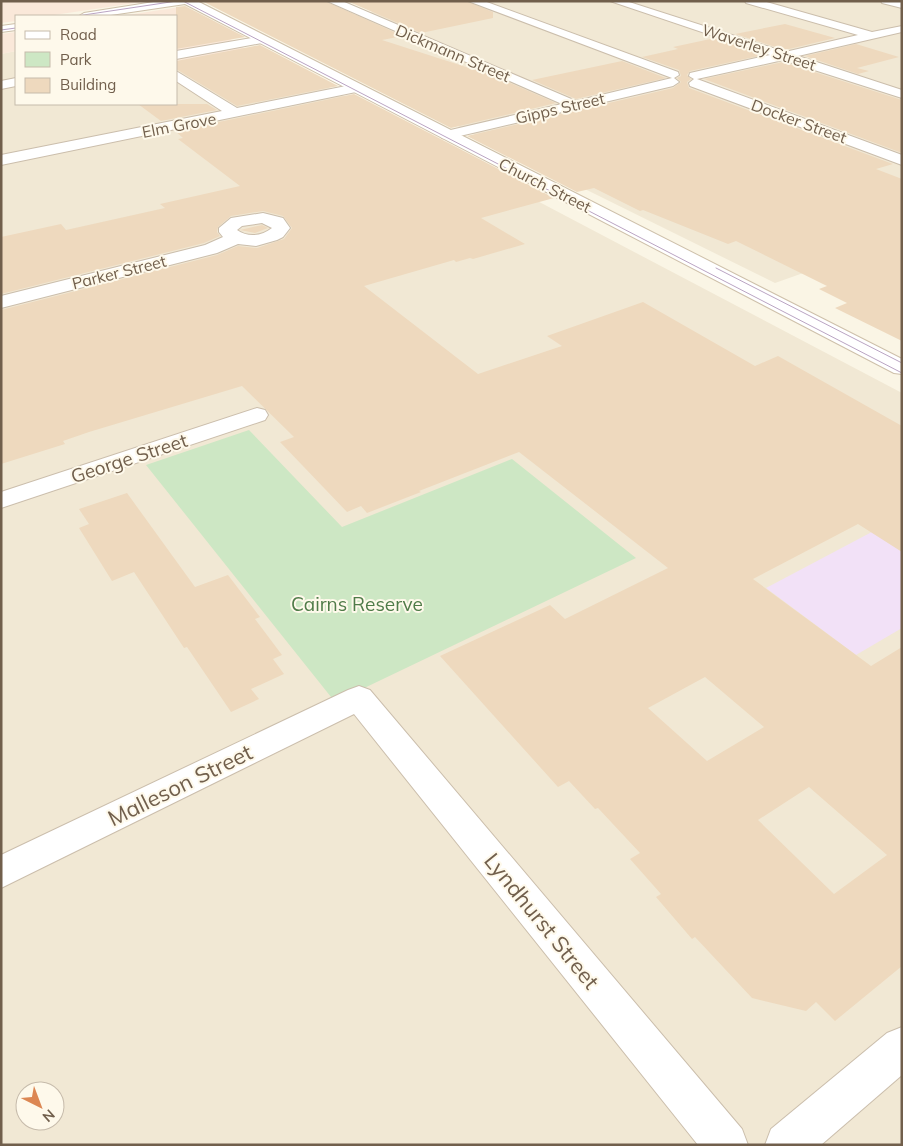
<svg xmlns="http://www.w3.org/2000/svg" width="903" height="1146" font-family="Mulish,sans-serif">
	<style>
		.residential { fill: #f1e8d4; fill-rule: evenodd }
		.commercial { fill: #fae8d9 }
		.education { fill: #f2e1f7 }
		.green { fill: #cde7c4 }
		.building { fill: #eed9be; fill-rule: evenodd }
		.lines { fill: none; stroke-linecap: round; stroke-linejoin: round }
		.street-casing { stroke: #cbbeac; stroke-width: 2 }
		.secondary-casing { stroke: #cec0aa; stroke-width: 2 }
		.street { fill: #fff; fill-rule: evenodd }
		.secondary { fill: #fff; fill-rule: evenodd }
		.tram { stroke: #baa4c3; stroke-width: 1 }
		.labels { text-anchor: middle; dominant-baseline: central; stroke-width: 4; stroke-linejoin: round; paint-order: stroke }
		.far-street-label { font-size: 16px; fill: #715f4c; stroke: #fef9eb }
		.street-label { font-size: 19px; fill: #715f4c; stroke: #fef9eb }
		.park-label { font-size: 19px; fill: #4f7b48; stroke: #fef9eb }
		.near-street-label { font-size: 22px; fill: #715f4c; stroke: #fef9eb }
	</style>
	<rect width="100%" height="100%" fill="#faf5e5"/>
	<g class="residential">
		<polygon points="435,1 902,1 902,238 775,283 302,49 354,15"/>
		<path d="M16 51V104H176V61L309 77 469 165 902 393V1145H1V54ZM25 1091H55V1121H25Z"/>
	</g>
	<g class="commercial">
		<polygon points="1,1 149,1 47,16 16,16 16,21 1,23"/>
		<polygon points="180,7 247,50 176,61 176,16 121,16"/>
		<polygon points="16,32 16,51 1,54 1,34"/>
	</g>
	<polygon class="education" points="902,516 902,628 856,655 766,588"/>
	<polygon class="green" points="249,430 342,527 512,459 636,558 335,702 146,465"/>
	<g class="building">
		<polygon points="202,1 325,1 403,36 382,40 494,76 556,103 451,128"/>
		<polygon points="347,1 466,1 493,12 493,18 421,33"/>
		<polygon points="185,6 245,37 176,49 176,7"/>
		<polygon points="785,24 835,38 785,50 735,34"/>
		<polygon points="715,38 763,55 690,71 687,75 691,79 687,82 689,88 893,164 876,169 902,179 902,341 835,308 847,303 819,289 827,286 736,241 728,244 643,210 640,211 594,188 577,192 467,136 673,88 681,82 677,78 681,76 679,70 642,57 678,49 673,47"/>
		<polygon points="856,44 899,57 857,68 869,71 858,74 805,56"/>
		<polygon points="260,45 338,86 237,106 176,69 176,61"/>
		<polygon points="622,61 666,78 576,99 532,80"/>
		<polygon points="783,62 902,100 902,153 704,79"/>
		<path d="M354 94 554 198 481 218 525 244 473 259 470 258 456 262 454 260 364 286 478 374 562 346 547 336 643 302 755 366 778 356 902 426V552L858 524 753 579 871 666 902 647V966L835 1021 816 1002 806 1011 752 998 695 937 692 939 656 897 661 894 630 859 640 853 598 808 595 809 569 781 558 787 440 656 550 605 565 619 668 568 519 452 419 491 421 492 367 513 361 506 347 512 280 442 294 437 242 386 89 432 63 441 65 444 1 464V310L217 255 238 246 257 248 284 239 292 228 283 216 263 211 231 216 218 227 217 232 220 236 204 243 1 294V237L61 224 66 230 165 208 160 204 240 186 178 139 183 138 175 131ZM705 677 764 727 707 761 648 708ZM809 787 887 855 834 894 758 820Z"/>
		<polygon points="138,104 207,104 217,110 161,121"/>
		<polygon points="262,225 268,228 255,233 240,230"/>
		<polygon points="127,493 195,587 228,575 260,617 255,619 282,655 273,659 284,674 251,689 259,699 231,712 187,647 184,648 134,572 112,581 79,528 89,524 79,509"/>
	</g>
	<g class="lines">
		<g class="street-casing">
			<g id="street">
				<polygon points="327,1 342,1 576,101 672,78 468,1 484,1 678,72 679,75 674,78 679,82 673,86 447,139 442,138 440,135 442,132 562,104"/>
				<polygon points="610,1 626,1 785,52 858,35 746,3 745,1 763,1 872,32 902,26 902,32 798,56 902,90 902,98 783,60 697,79 902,155 902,165 690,86 689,83 694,79 689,76 690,73 770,55"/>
				<polygon points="881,1 902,2 902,8 882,3"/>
				<polygon points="263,36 267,38 269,40 267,42 176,59 176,51"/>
				<polygon points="176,71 237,108 356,84 363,88 356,92 1,165 1,155 222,111 176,81"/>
				<polygon points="16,78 16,86 1,89 1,81"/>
				<path d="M263 213 283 218 290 228 283 237 277 240 256 246 238 244 217 253 1 308V296L205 245 223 237 219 232V228L231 218ZM262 223 272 228C262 236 248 238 237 230L242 226Z"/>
				<polygon points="257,408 265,410 268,415 265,420 1,508 1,492"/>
				<polygon points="359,686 370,690 742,1129 748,1145 698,1145 354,714 1,888 1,855 348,690"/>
				<polygon points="902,1027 902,1075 821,1145 765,1145 771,1129 887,1033"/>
			</g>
		</g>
		<g class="secondary-casing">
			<g id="secondary">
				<polygon points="160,1 197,1 902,359 902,374 894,373 185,4 104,16 79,16 84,13"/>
				<polygon points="16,24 16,30 1,32 1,26"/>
			</g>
		</g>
		<use href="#street" class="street"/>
		<use href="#secondary" class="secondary"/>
		<g class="tram">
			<polyline points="183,1 902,373"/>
			<polyline points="77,16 177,1"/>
			<polyline points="1,30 16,28"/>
			<polyline points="716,268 902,363"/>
		</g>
	</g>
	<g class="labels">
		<g class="far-street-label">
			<text transform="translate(759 47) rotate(18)">Waverley Street</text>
			<text transform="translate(453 53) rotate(23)">Dickmann Street</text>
			<text transform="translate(560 108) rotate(-13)">Gipps Street</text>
			<text transform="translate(799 121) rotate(20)">Docker Street</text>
			<text transform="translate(179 125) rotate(-11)">Elm Grove</text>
			<text transform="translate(545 185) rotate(27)">Church Street</text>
			<text transform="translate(119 272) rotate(-14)">Parker Street</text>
		</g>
		<g class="street-label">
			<text transform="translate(129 458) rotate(-18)">George Street</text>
		</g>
		<g class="park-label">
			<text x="357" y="604">Cairns Reserve</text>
		</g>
		<g class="near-street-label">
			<text transform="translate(180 785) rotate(-26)">Malleson Street</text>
			<text transform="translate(542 921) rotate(51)">Lyndhurst Street</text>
		</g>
	</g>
	<rect width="903" height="1146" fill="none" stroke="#715f4c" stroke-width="5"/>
	<rect x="15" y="15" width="162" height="90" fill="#fef9eb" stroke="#c6bbab"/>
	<rect x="25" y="31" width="25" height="8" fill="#ffffff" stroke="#c6bbab"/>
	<text x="60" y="40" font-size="15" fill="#715f4c">Road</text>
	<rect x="25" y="52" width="25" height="15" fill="#cde7c4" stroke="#c6bbab"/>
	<text x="60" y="65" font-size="15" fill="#715f4c">Park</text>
	<rect x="25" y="78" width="25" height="15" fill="#eed9be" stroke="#c6bbab"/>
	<text x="60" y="90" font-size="15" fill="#715f4c">Building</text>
	<g transform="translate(40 1106) rotate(138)"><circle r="24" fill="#fef9eb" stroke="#c6bbab"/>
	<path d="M0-4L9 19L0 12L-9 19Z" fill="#dc8753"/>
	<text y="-8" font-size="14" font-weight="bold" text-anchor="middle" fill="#715f4c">N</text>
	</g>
</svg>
